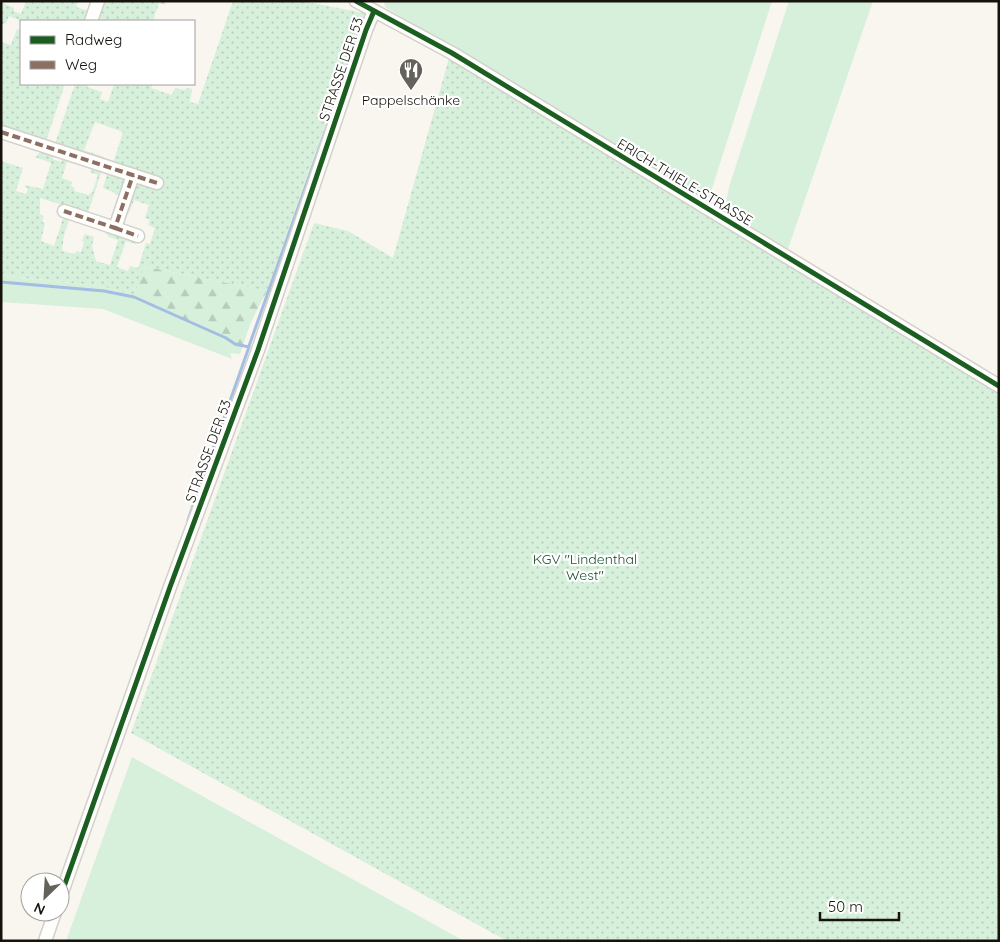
<svg xmlns="http://www.w3.org/2000/svg" width="1000" height="942" font-family="Quicksand,sans-serif">
	<style>
		.green { fill: #d6f0db }
		.forest { fill: url(#forest-firs) }
		.garden { fill: url(#garden-dots) }
		.lines { fill: none; stroke-linecap: round; stroke-linejoin: round }
		.stream { stroke: #a4bde3; stroke-width: 3 }
		.minor-casing { stroke: #d3d0ca; stroke-width: 15 }
		.minor { stroke: #fefefd; stroke-width: 12 }
		.quiet { stroke: #8d6e63; stroke-width: 4; stroke-dasharray: 8 4; stroke-linecap: butt }
		.cycleway-casing { stroke: #fff; stroke-width: 8 }
		.cycleway { stroke: #1b5e20; stroke-width: 5 }
		.labels { text-anchor: middle; dominant-baseline: central; stroke-width: 4.5; stroke-linejoin: round; paint-order: stroke }
		.street-label { font-size: 14px; fill: #16120c; stroke: #fff }
		.poi-label { font-size: 14px; fill: #16120c; stroke: #fff }
		.park-label { font-size: 14px; fill: #1e5132; stroke: #fff }
	</style>
	<defs>
		<pattern id="forest-firs" width="22" height="20" patternUnits="userSpaceOnUse" patternTransform="scale(1.25)"><rect width="22" height="20" fill="#d6f0db"/><path d="M5 1l3.5 6h-7zM16 11l3.5 6h-7z" fill="#b7cdbb"/></pattern>
		<pattern id="garden-dots" width="8" height="8" patternUnits="userSpaceOnUse" patternTransform="scale(1.25)"><rect width="8" height="8" fill="#d6f0db"/><path d="M2 2h.1M6 6h.1" fill="none" stroke="#b7cdbb" stroke-width="1.8" stroke-linecap="round"/></pattern>
	</defs>
	<rect width="100%" height="100%" fill="#f9f6f0"/>
	<g class="green">
		<polygon points="384,1 772,1 708,201 385,7"/>
		<polygon points="789,1 873,1 788,249 732,215 726,202 729,187"/>
		<polygon points="364,13 366,19 272,294 267,291"/>
		<polygon points="1,275 106,287 134,296 220,337 228,346 232,359 103,309 1,302"/>
		<polygon points="132,757 464,941 66,941"/>
	</g>
	<polygon class="forest" points="143,266 267,291 251,322 240,354 230,353 228,346 220,337 134,296"/>
	<g class="garden">
		<polygon points="26,1 78,1 76,7 89,11 85,21 21,21 9,16 6,23 1,25 1,2 14,8 14,11 21,14"/>
		<polygon points="102,1 166,1 165,5 159,3 153,21 107,21 98,18"/>
		<polygon points="233,1 302,1 364,13 267,291 144,266 134,296 106,287 1,275 1,161 23,168 16,191 26,194 28,188 25,187 25,185 43,189 51,163 35,157 42,150 54,154 53,159 61,162 63,157 68,159 62,178 72,182 71,186 75,188 74,191 89,195 90,193 92,193 98,175 90,172 92,166 102,170 88,213 40,198 40,214 44,216 42,222 45,223 41,241 54,246 64,215 70,217 64,235 62,251 75,254 76,251 81,252 84,242 82,241 85,234 94,237 92,246 96,261 110,265 118,240 109,237 105,232 106,229 137,240 136,244 126,241 117,267 128,271 130,266 138,268 146,243 150,244 155,228 148,225 150,220 145,218 149,205 134,200 129,213 125,211 134,185 113,163 123,132 95,122 84,150 104,157 103,160 55,144 75,84 88,84 87,87 102,92 100,99 108,102 114,84 153,84 151,88 172,95 175,88 184,90 187,88 192,89 190,102 198,104"/>
		<polygon points="17,29 21,30 21,84 65,84 46,141 1,126 1,42 11,45"/>
		<polygon points="449,58 999,394 999,941 507,941 131,733 314,223 348,231 393,258"/>
		<polygon points="111,173 124,180 120,195 115,195 115,193 103,188 107,174"/>
	</g>
	<g class="lines">
		<g class="stream">
			<polyline points="1,282 104,291 134,297 226,338 235,344 249,347 188,520"/>
			<polyline points="249,346 325,132"/>
		</g>
		<g class="minor-casing">
			<g id="minor">
				<polyline points="356,1 452,53 999,386"/>
				<polyline points="91,21 98,1"/>
				<polyline points="1,132 157,183"/>
				<polyline points="64,211 115,228 133,175"/>
				<polyline points="115,228 138,236"/>
				<polyline points="60,898 170,587 258,350 366,30 374,11"/>
				<polyline points="45,941 55,912"/>
			</g>
		</g>
		<use href="#minor" class="minor"/>
		<g class="quiet">
			<polyline points="1,132 157,183"/>
			<polyline points="64,211 115,228 133,175"/>
			<polyline points="115,228 138,236"/>
		</g>
		<g class="cycleway-casing">
			<g id="cycleway">
				<polyline points="356,1 452,53 999,386"/>
				<polyline points="60,898 170,587 258,350 366,30 374,11"/>
			</g>
		</g>
		<use href="#cycleway" class="cycleway"/>
	</g>
	<defs>
		<g id="restaurant-pin" transform="scale(1.25)"><path d="M0 17L-7.5 6A9.5 9.5 0 1 1 7.5 6Z" fill="#65625c" stroke="#fff"/><path d="M-5-6h1v4h1v-4h1v4h1v-4h1v5L-1.5 .5V6h-2V.5L-5-1ZM5-6V6H3V1.5H1.5Q1.5-4 5-6Z" fill="#fff"/></g>
	</defs>
	<g fill-rule="evenodd">
		<use href="#restaurant-pin" x="411" y="70"/>
	</g>
	<g class="labels">
		<g class="street-label">
			<text transform="translate(341 69) rotate(-71)">STRASSE DER 53</text>
			<text transform="translate(685 182) rotate(31)">ERICH-THIELE-STRASSE</text>
			<text transform="translate(208 451) rotate(-70)">STRASSE DER 53</text>
		</g>
		<g class="poi-label">
			<text x="411" y="100">Pappelschänke</text>
		</g>
		<g class="park-label">
			<text x="585" y="559">KGV "Lindenthal<tspan x="585" dy="16">West"</tspan></text>
		</g>
	</g>
	<rect width="1000" height="942" fill="none" stroke="#16120c" stroke-width="5"/>
	<rect x="20" y="20" width="175" height="65" fill="#ffffff" stroke="#a2a09e"/>
	<rect x="30" y="36" width="25" height="8" fill="#1b5e20" stroke="#a2a09e"/>
	<text x="65" y="45" font-size="15" fill="#16120c">Radweg</text>
	<rect x="30" y="61" width="25" height="8" fill="#8d6e63" stroke="#a2a09e"/>
	<text x="65" y="70" font-size="15" fill="#16120c">Weg</text>
	<g transform="translate(45 897) rotate(205)"><circle r="24" fill="#ffffff" stroke="#a2a09e"/>
	<path d="M0-4L9 19L0 12L-9 19Z" fill="#65625c"/>
	<text y="-8" font-size="14" font-weight="bold" text-anchor="middle" fill="#16120c">N</text>
	</g>
	<path d="M820 912v8h79v-8" fill="none" stroke="#16120c" stroke-width="2.5"/>
	<text x="828" y="912" font-size="15" fill="#16120c" stroke="#ffffff" stroke-width="4" paint-order="stroke">50 m</text>
</svg>
